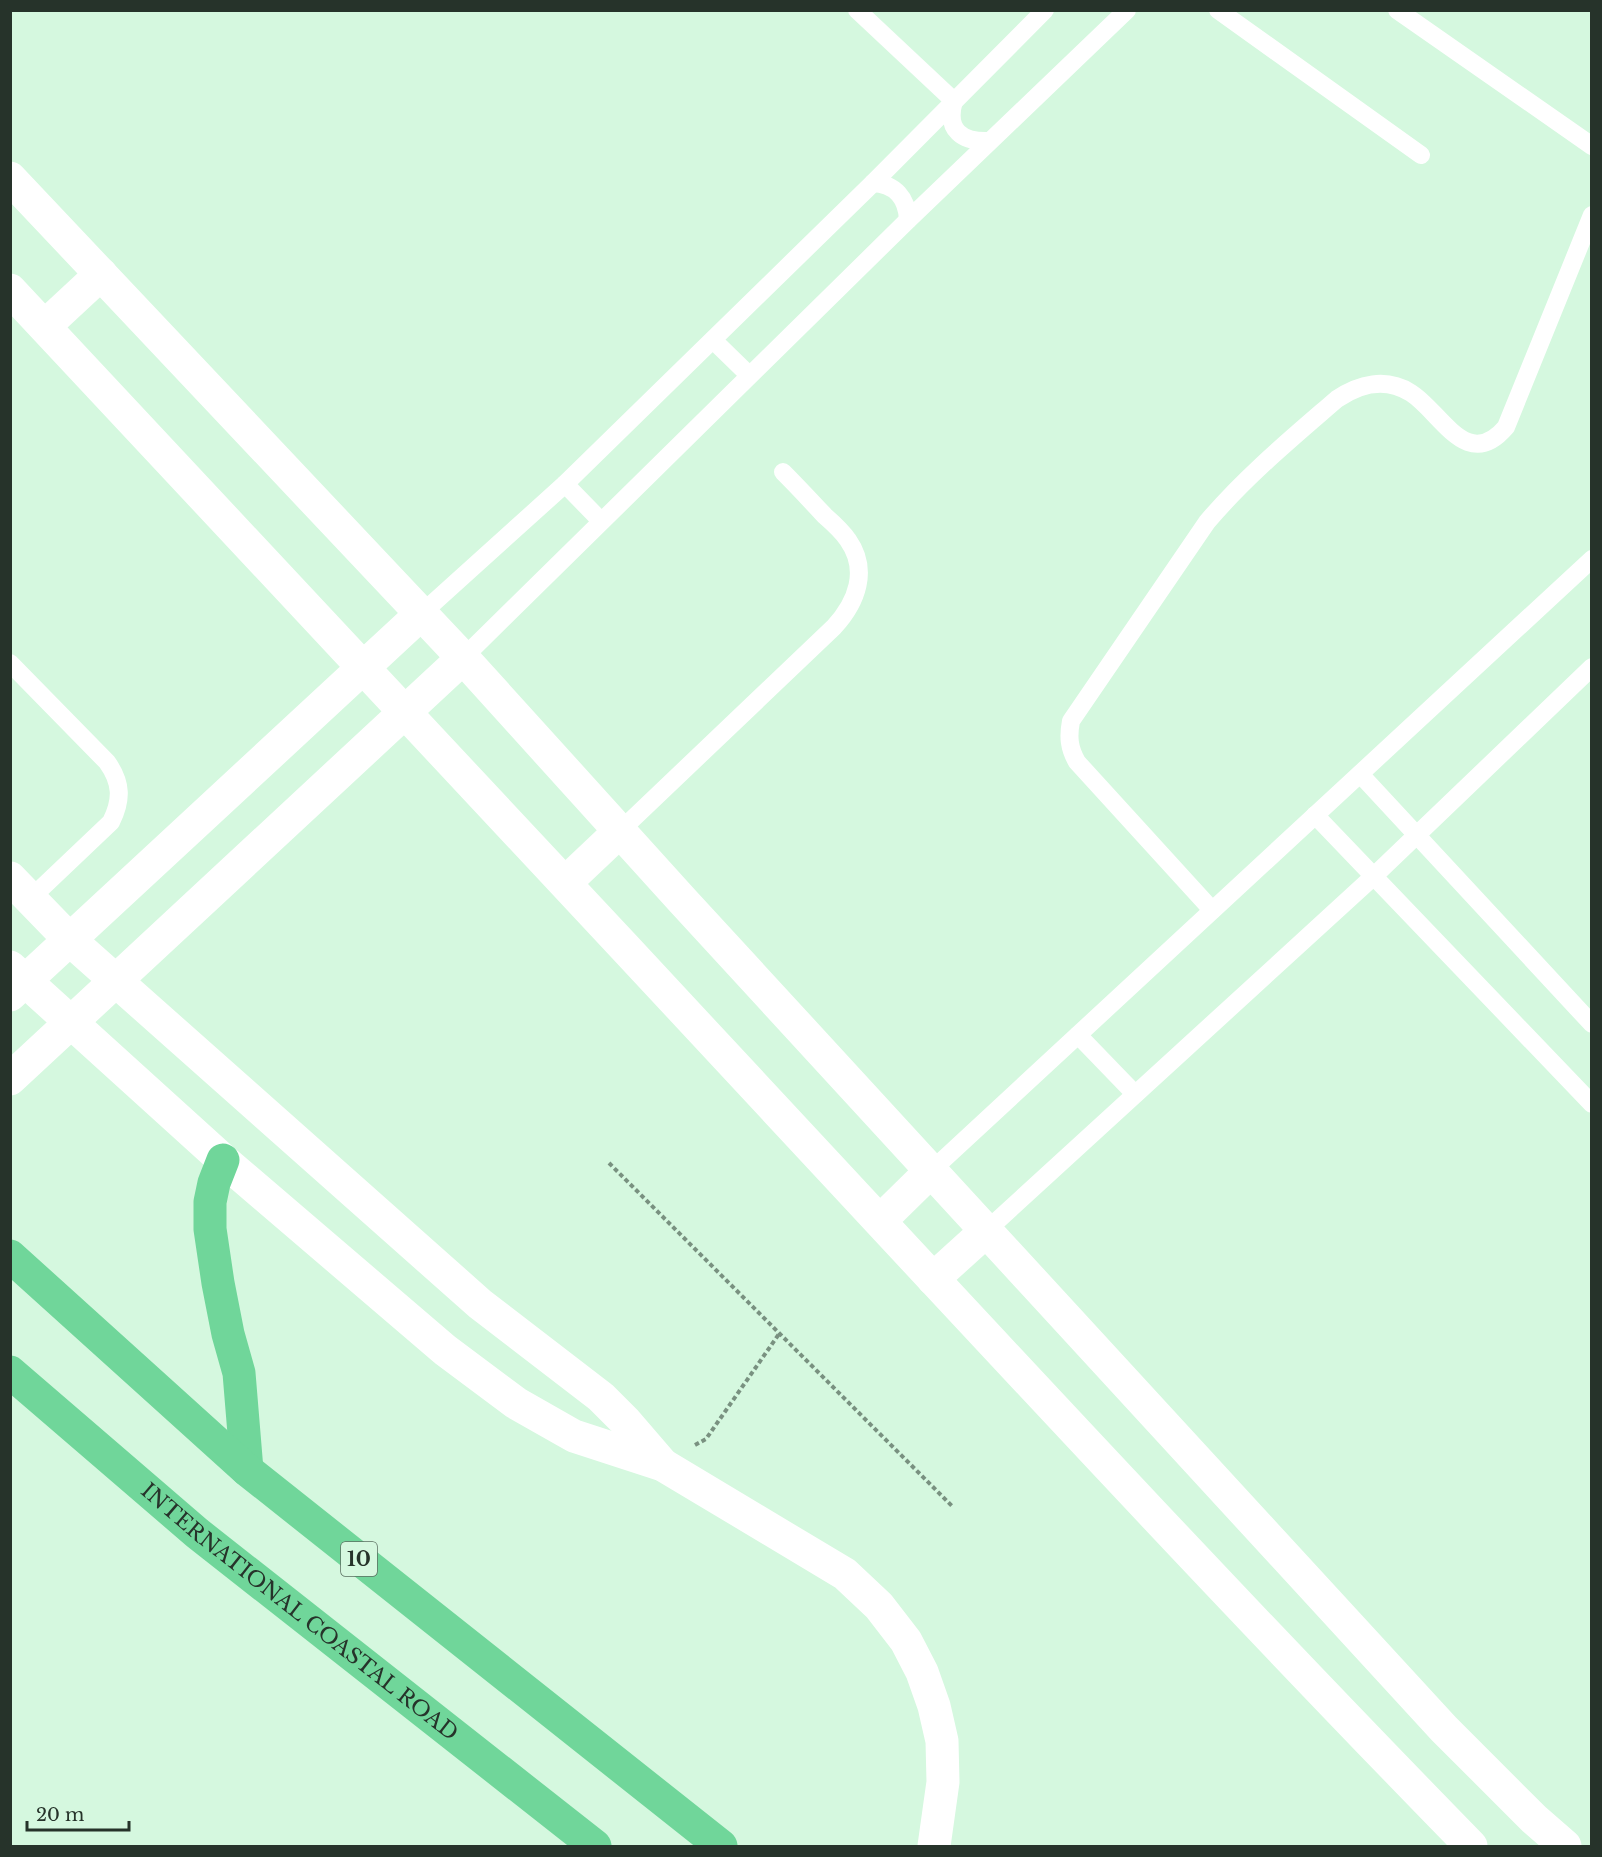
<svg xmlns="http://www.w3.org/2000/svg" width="1602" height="1857" font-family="'Libre Baskerville',serif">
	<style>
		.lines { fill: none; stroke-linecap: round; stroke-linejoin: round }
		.path { stroke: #799180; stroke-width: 4; stroke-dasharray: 4.5 3; stroke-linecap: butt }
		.service { stroke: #fff; stroke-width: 18 }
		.minor { stroke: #fff; stroke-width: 33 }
		.trunk { stroke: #70d69a; stroke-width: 33 }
		.labels { text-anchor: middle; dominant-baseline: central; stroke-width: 6; stroke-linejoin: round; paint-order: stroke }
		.shield { fill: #d5f8df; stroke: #5a6e60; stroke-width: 1.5 }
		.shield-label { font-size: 20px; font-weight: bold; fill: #26332a }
		.street-label { font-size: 21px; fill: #26332a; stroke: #d5f8df }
	</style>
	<rect width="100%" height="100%" fill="#d5f8df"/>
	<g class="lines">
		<g class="path">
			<polyline points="609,1163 952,1506"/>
			<polyline points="695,1445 706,1439 779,1334"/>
		</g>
		<g class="service">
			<path d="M857 10 954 101C945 131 963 142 989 141"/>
			<polyline points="1218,10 1421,155"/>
			<polyline points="1397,10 1592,146"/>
			<path d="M873 183C895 184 907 198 908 220"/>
			<polyline points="713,340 749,375"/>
			<polyline points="565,484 601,521"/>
			<polyline points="421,614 565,484 873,183 1045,10"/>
			<polyline points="463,658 908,220 1127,10"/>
			<path d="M10 663 107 762C122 783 122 800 111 822L30 899"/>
			<polyline points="1360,774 1592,1024"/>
			<polyline points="1315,815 1592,1104"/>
			<path d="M620 831 834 627C857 602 869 570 848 540 842 531 833 523 825 516 811 501 797 486 783 472"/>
			<path d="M1212 910 1077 762C1069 748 1068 737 1071 721L1207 522C1246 476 1292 438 1337 399 1359 384 1386 377 1411 393 1441 412 1467 473 1506 427L1592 215"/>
			<polyline points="1078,1035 1135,1094"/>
			<polyline points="931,1171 1592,559"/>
			<polyline points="986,1231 1374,876 1592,667"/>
		</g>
		<g class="minor">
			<polyline points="10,178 463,658 682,900 1444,1729 1534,1819 1565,1846"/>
			<path d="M10 290C285 581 557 875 830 1168 1042 1396 1254 1624 1471 1846"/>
			<polyline points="45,326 101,274"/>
			<polyline points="10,878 70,940 480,1304 601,1397 626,1422 663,1465"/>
			<polyline points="565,883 620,831"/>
			<polyline points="10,967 223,1160 445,1350 516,1403 574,1436 663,1465 845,1574 879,1606 906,1641 922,1672 934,1706 942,1741 943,1782 934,1846"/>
			<polyline points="10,995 421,614"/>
			<polyline points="10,1079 463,658"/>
			<polyline points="880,1221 931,1171"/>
			<polyline points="933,1279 986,1231"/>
		</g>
		<g class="trunk">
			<polyline points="223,1160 214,1183 210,1202 210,1229 218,1283 228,1334 239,1373 247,1470"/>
			<polyline points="10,1256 247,1470 721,1846"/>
			<path id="s1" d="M10 1372 197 1533 595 1846"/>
		</g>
	</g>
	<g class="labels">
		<rect class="shield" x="341" y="1542" width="36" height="34" rx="4.5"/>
		<g class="shield-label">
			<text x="359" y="1559">10</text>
		</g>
		<g class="street-label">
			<text stroke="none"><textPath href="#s1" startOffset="376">INTERNATIONAL COASTAL ROAD</textPath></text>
		</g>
	</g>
	<rect width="1602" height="1857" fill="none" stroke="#26332a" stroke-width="24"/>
	<path d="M27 1821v9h102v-9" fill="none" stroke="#26332a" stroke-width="3"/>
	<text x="36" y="1821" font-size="18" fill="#26332a" stroke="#d5f8df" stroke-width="4.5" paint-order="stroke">20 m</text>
</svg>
